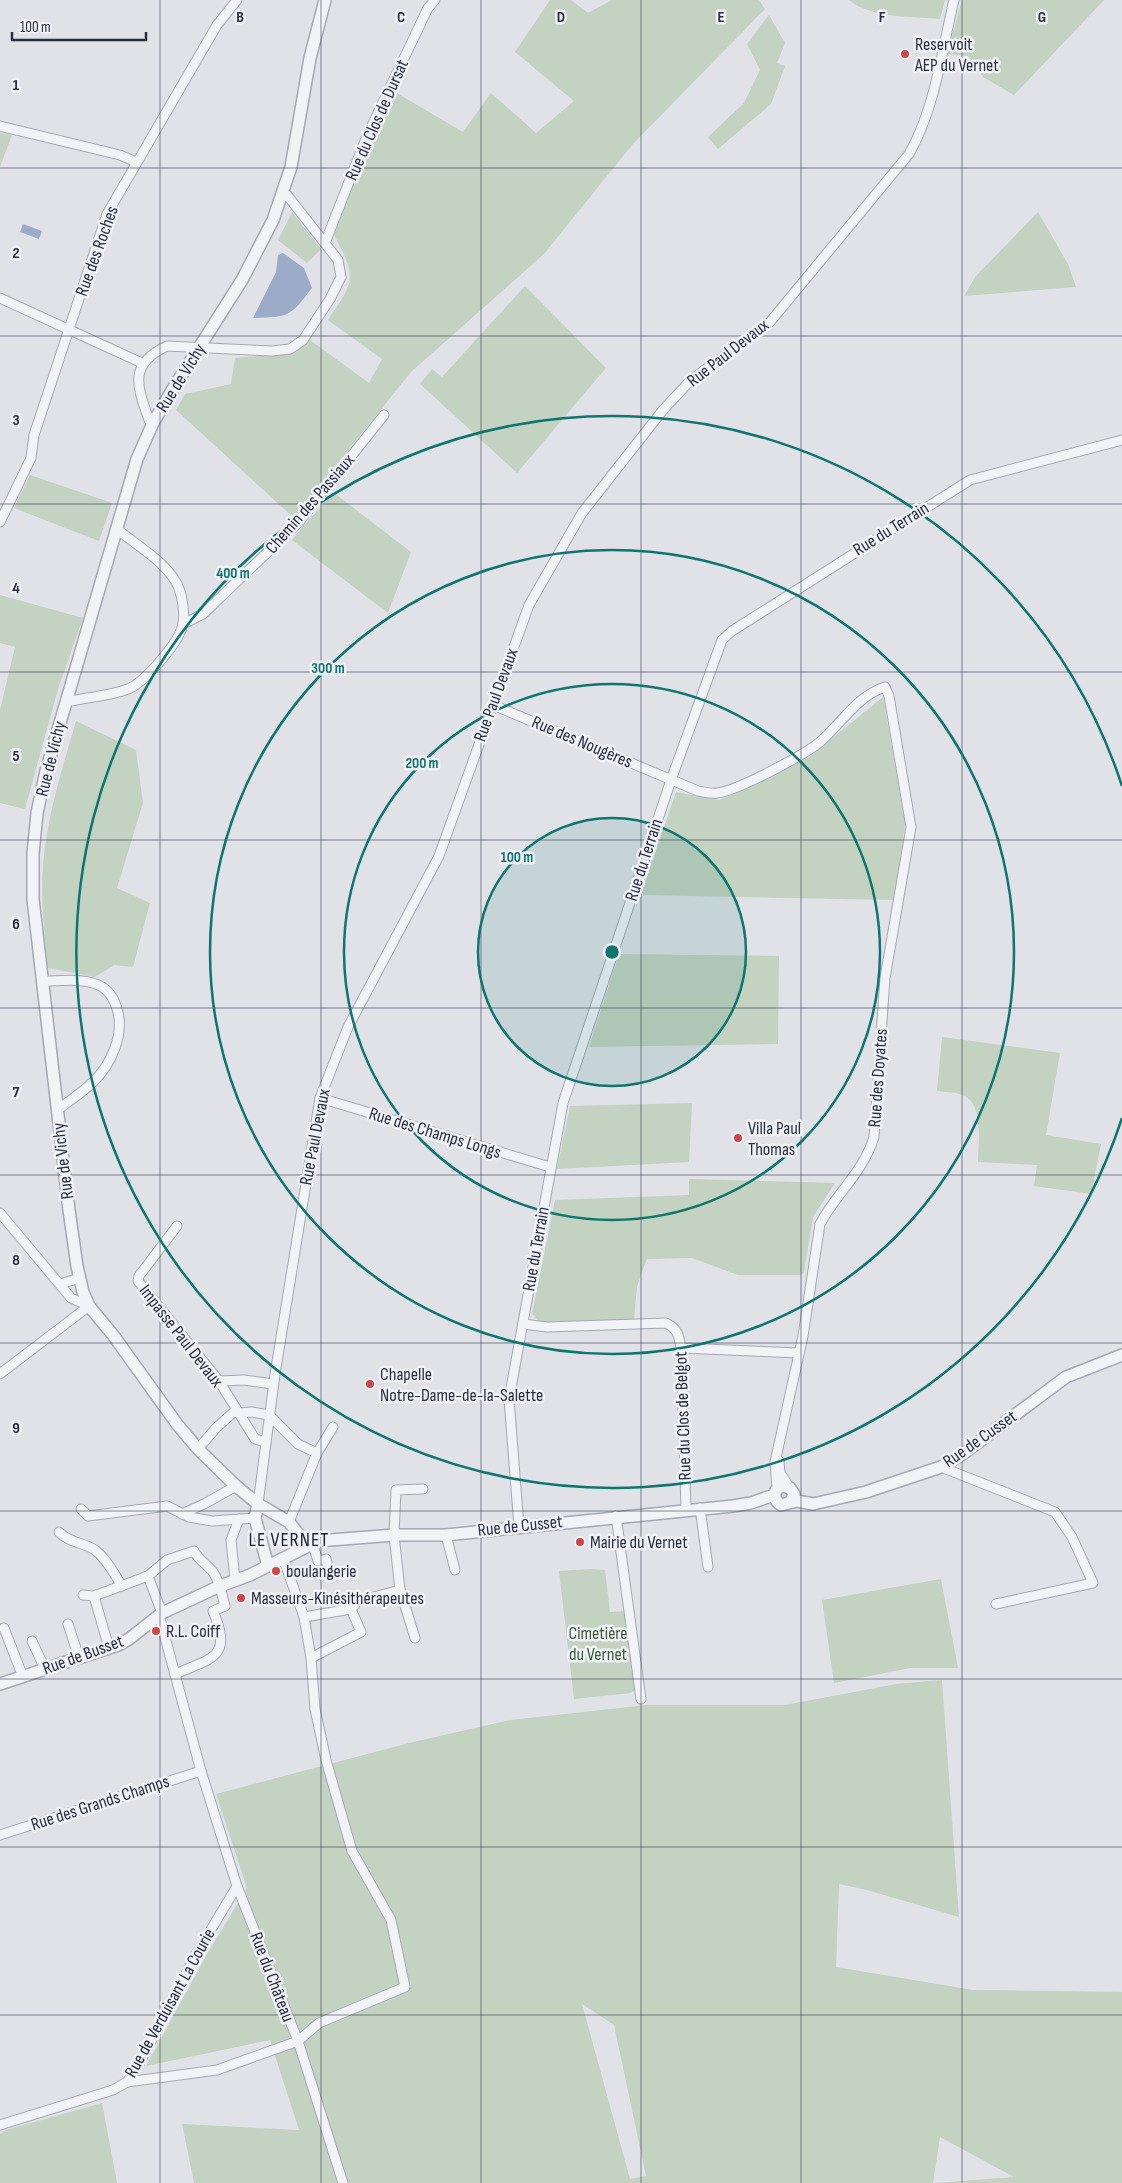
<svg xmlns="http://www.w3.org/2000/svg" width="1122" height="2183" font-family="'Sofia Sans Condensed',sans-serif">
	<style>
		.green { fill: #c3d2c1; fill-rule: evenodd }
		.water { fill: #9cabc7 }
		.lines { fill: none; stroke-linecap: round; stroke-linejoin: round }
		.minor-casing { stroke: #a5a8b2; stroke-width: 11 }
		.tertiary-casing { stroke: #a5a8b2; stroke-width: 14 }
		.minor { stroke: #f2f3f7; stroke-width: 9 }
		.tertiary { stroke: #f2f3f7; stroke-width: 11 }
		.grid { fill: none; stroke: #292e3f; stroke-width: 1; stroke-opacity: 0.55 }
		.ring { fill: none; stroke: #0f766e; stroke-width: 2.5 }
		.poi-dot { fill: #ca484a; stroke: #eff1f6; stroke-width: 2 }
		.labels { text-anchor: middle; dominant-baseline: central; stroke-width: 5; stroke-linejoin: round; paint-order: stroke }
		.poi-label { font-size: 18px; fill: #292e3f; stroke: #eff1f6; text-anchor: start }
		.street-label { font-size: 18px; fill: #292e3f; stroke: #eff1f6 }
		.park-label { font-size: 18px; fill: #395b37; stroke: #eff1f6 }
		.quarter-label { font-size: 20px; letter-spacing: 1px; fill: #1b1f30; stroke: #eff1f6 }
		.grid-label { font-size: 16px; text-anchor: middle; font-weight: bold; fill: #292e3f; stroke: #eff1f6; stroke-width: 5; stroke-linejoin: round; paint-order: stroke }
		.centre { fill: #0f766e; stroke: #eff1f6; stroke-width: 2.5 }
		.ring-label { font-size: 15px; text-anchor: middle; font-weight: bold; fill: #0f766e; stroke: #eff1f6; stroke-width: 5; stroke-linejoin: round; paint-order: stroke }
	</style>
	<rect width="100%" height="100%" fill="#e0e2e8"/>
	<g class="green">
		<path d="M550 0H571L588 13 612 0H759L765 9 632 145 544 254 411 372 294 518 176 410 185 394 231 384 235 358 292 353 310 340 369 383 382 359 328 320C356 278 357 279 333 233L362 162 395 92 463 132 491 93 536 133 574 101 515 52Z"/>
		<path d="M849 0H945L940 19C912 16 872 19 849 0Z"/>
		<polygon points="962,0 1104,0 1014,95 983,77 968,56 947,54"/>
		<polygon points="769,15 785,43 777,63 785,66 771,104 718,149 708,137 744,103 760,70 747,44"/>
		<polygon points="0,133 12,135 0,167"/>
		<polygon points="292,212 321,249 307,263 278,240"/>
		<polygon points="1038,212 1068,264 1076,287 964,296 975,277"/>
		<polygon points="525,286 606,368 517,473 420,384 432,369 442,377"/>
		<polygon points="30,475 112,503 99,541 14,508"/>
		<polygon points="334,493 411,552 388,613 292,540 303,526"/>
		<polygon points="0,595 83,618 58,689 25,809 0,803 0,710 15,647 0,643"/>
		<polygon points="883,697 905,823 895,900 641,895 676,792 719,800 808,758"/>
		<path d="M76 721 136 750 143 803 117 888 150 903 133 967 114 965 95 977 48 968C44 928 39 887 45 847 51 804 64 762 76 721Z"/>
		<polygon points="619,954 779,956 778,1044 589,1047"/>
		<path d="M942 1037 1060 1053 1046 1135 1101 1144 1091 1194 1034 1186 1037 1165 978 1162C978 1143 985 1101 960 1094 953 1092 944 1092 937 1091Z"/>
		<polygon points="692,1103 689,1162 557,1169 570,1106"/>
		<polygon points="689,1179 835,1183 813,1217 804,1272 801,1275 738,1275 692,1258 647,1259 637,1286 634,1320 542,1325 532,1314 555,1200 689,1195"/>
		<polygon points="590,1569 605,1570 610,1612 627,1611 636,1689 631,1693 574,1699 559,1571"/>
		<polygon points="941,1579 958,1668 910,1668 834,1683 822,1600"/>
		<path d="M942 1680 959 1917 867 1890 839 1884 836 1967 973 1990 1122 1992V2183H935L1014 2177 940 2137 933 2183H194L182 2124 299 2130 270 2040 146 2066 207 1954 247 1888 216 1794 409 1743 510 1720 647 1705H785L896 1684ZM582 2004 614 2025 646 2176 630 2179Z"/>
		<polygon points="102,2103 117,2183 0,2183 0,2134 6,2130"/>
	</g>
	<g class="water">
		<polygon points="23,224 42,231 39,239 20,232"/>
		<path d="M283 253 304 268 312 288C290 317 289 317 253 318L276 272 278 255Z"/>
	</g>
	<g class="lines">
		<g class="minor-casing">
			<g id="minor">
				<polyline points="0,126 120,155 136,162"/>
				<polyline points="325,243 367,136 428,8 435,0"/>
				<polyline points="0,298 142,363"/>
				<path d="M153 423 149 420C137 386 128 364 167 346L272 351 290 349 303 340 330 299 341 277 338 260 287 195 283 194"/>
				<polyline points="0,522 31,458 34,435 107,214 217,25 237,0"/>
				<polyline points="183,624 203,614 298,523 384,415"/>
				<path d="M66 700 71 701C89 697 110 696 128 689 144 683 181 641 183 623 185 611 182 593 176 582 163 560 136 545 117 529"/>
				<path d="M493 705 698 791C704 792 711 794 717 793 737 791 804 755 820 742 841 724 858 695 885 687L889 696 911 827 885 978 874 1137C863 1173 837 1192 820 1224L803 1336 775 1462 777 1489"/>
				<path d="M42 981C58 981 81 978 96 984 107 988 114 998 117 1009 125 1034 111 1065 93 1082 82 1093 69 1101 57 1110"/>
				<polyline points="320,1098 550,1167"/>
				<polyline points="0,1213 71,1298 89,1306"/>
				<polyline points="177,1226 139,1276 138,1281 219,1381 255,1439 266,1442"/>
				<polyline points="60,1284 80,1278"/>
				<path d="M523 1324 547 1327 666 1323C678 1329 679 1336 681 1348L686 1509"/>
				<polyline points="681,1348 799,1353"/>
				<polyline points="0,1374 89,1306"/>
				<polyline points="219,1381 244,1380 273,1384"/>
				<polyline points="238,1413 252,1412 269,1415 298,1444 317,1453"/>
				<polyline points="198,1449 216,1428 236,1410"/>
				<polyline points="779,1461 780,1473 790,1488"/>
				<polyline points="941,1467 1055,1512 1072,1537 1093,1583 996,1604"/>
				<path d="M258 1504 275 1374 320 1098 348 1027 439 856 529 605 582 513 663 410 690 381 770 322 909 154C935 109 942 50 954 0"/>
				<polyline points="700,1508 708,1567"/>
				<polyline points="81,1509 88,1516 167,1506 189,1517 212,1521 255,1518"/>
				<polyline points="182,1514 206,1503 236,1486"/>
				<polyline points="616,1516 641,1699"/>
				<polyline points="289,1522 317,1453 333,1427"/>
				<polyline points="519,1527 509,1399 563,1103 671,780 722,640 732,631 970,480 1122,440"/>
				<path d="M59 1532C69 1543 83 1542 95 1550 107 1559 114 1574 122 1586"/>
				<polyline points="446,1535 455,1570"/>
				<polyline points="312,1542 318,1561 326,1559 329,1570"/>
				<polyline points="148,1576 162,1613"/>
				<polyline points="235,1580 231,1540 239,1519"/>
				<polyline points="400,1590 415,1638"/>
				<path d="M83 1595 94 1596 148 1576 167 1560 194 1551C199 1561 207 1564 213 1572 220 1582 222 1595 225 1606L213 1611C233 1658 212 1658 175 1674"/>
				<polyline points="94,1596 109,1648"/>
				<polyline points="159,1615 201,1771 237,1886 298,2041 343,2183"/>
				<polyline points="304,1617 351,1609 358,1601 400,1590 394,1535 396,1490 423,1489"/>
				<polyline points="68,1624 79,1658"/>
				<polyline points="4,1628 23,1677"/>
				<polyline points="32,1641 45,1669"/>
				<polyline points="311,1658 361,1632 351,1609"/>
				<polyline points="0,1835 201,1771"/>
				<polyline points="127,2082 217,2070 298,2041 319,2023 405,1987 391,1920 352,1851 326,1760 315,1709 311,1658 304,1617 283,1558"/>
				<polyline points="0,2125 113,2090 127,2082 138,2066 197,1953 237,1886"/>
			</g>
		</g>
		<g class="tertiary-casing">
			<g id="tertiary">
				<path d="M791 1501 794 1494 790 1488 783 1486C773 1489 772 1499 781 1505L797 1501 813 1504 866 1492 941 1467 964 1453 1066 1377 1122 1355"/>
				<polyline points="258,1504 255,1518 268,1566"/>
				<polyline points="307,1545 289,1522 258,1504 236,1486 198,1449 177,1424 113,1335 89,1306 83,1292 77,1266 69,1210 33,899 33,854 37,813 46,771 137,459 153,423 174,387 242,280 273,220 291,167 310,58 325,0"/>
				<polyline points="0,1684 118,1645 129,1639 162,1613 220,1586 250,1575 318,1541 394,1535 446,1535 733,1506 751,1503 774,1495"/>
			</g>
		</g>
		<use href="#minor" class="minor"/>
		<use href="#tertiary" class="tertiary"/>
	</g>
	<path class="grid" d="M160 0V2183M321 0V2183M481 0V2183M641 0V2183M801 0V2183M962 0V2183M0 168H1122M0 336H1122M0 504H1122M0 672H1122M0 840H1122M0 1008H1122M0 1175H1122M0 1343H1122M0 1511H1122M0 1679H1122M0 1847H1122M0 2015H1122"/>
	<circle cx="612" cy="952" r="134" fill="#0f766e" fill-opacity=".12"/>
	<g class="ring">
		<circle cx="612" cy="952" r="134"/>
		<circle cx="612" cy="952" r="268"/>
		<circle cx="612" cy="952" r="402"/>
		<path d="M1122 1118A536 536 0 1 1 1122 786"/>
	</g>
	<g class="poi-dot">
		<circle cx="905" cy="54" r="5"/>
		<circle cx="738" cy="1138" r="5"/>
		<circle cx="370" cy="1384" r="5"/>
		<circle cx="580" cy="1542" r="5"/>
		<circle cx="276" cy="1571" r="5"/>
		<circle cx="241" cy="1598" r="5"/>
		<circle cx="156" cy="1631" r="5"/>
	</g>
	<g class="labels">
		<g class="poi-label">
			<text x="915" y="44">Reservoit<tspan x="915" dy="21">AEP du Vernet</tspan></text>
			<text x="748" y="1128">Villa Paul<tspan x="748" dy="21">Thomas</tspan></text>
			<text x="380" y="1374">Chapelle<tspan x="380" dy="21">Notre-Dame-de-la-Salette</tspan></text>
			<text x="590" y="1542">Mairie du Vernet</text>
			<text x="286" y="1571">boulangerie</text>
			<text x="251" y="1598">Masseurs-Kinésithérapeutes</text>
			<text x="166" y="1631">R.L. Coiff</text>
		</g>
		<g class="street-label">
			<text transform="translate(377 120) rotate(-66)">Rue du Clos de Dursat</text>
			<text transform="translate(97 251) rotate(-70)">Rue des Roches</text>
			<text transform="translate(728 353) rotate(-38)">Rue Paul Devaux</text>
			<text transform="translate(181 378) rotate(-58)">Rue de Vichy</text>
			<text transform="translate(310 504) rotate(-49)">Chemin des Passiaux</text>
			<text transform="translate(891 529) rotate(-32)">Rue du Terrain</text>
			<text transform="translate(496 695) rotate(-70)">Rue Paul Devaux</text>
			<text transform="translate(582 742) rotate(23)">Rue des Nougères</text>
			<text transform="translate(51 759) rotate(-76)">Rue de Vichy</text>
			<text transform="translate(644 860) rotate(-72)">Rue du Terrain</text>
			<text transform="translate(878 1078) rotate(-86)">Rue des Doyates</text>
			<text transform="translate(435 1133) rotate(17)">Rue des Champs Longs</text>
			<text transform="translate(315 1137) rotate(-79)">Rue Paul Devaux</text>
			<text transform="translate(63 1161) rotate(-97)">Rue de Vichy</text>
			<text transform="translate(536 1249) rotate(-80)">Rue du Terrain</text>
			<text transform="translate(181 1336) rotate(52)">Impasse Paul Devaux</text>
			<text transform="translate(683 1416) rotate(-92)">Rue du Clos de Belgot</text>
			<text transform="translate(980 1439) rotate(-35)">Rue de Cusset</text>
			<text transform="translate(520 1526) rotate(-6)">Rue de Cusset</text>
			<text transform="translate(83 1655) rotate(-20)">Rue de Busset</text>
			<text transform="translate(100 1803) rotate(-18)">Rue des Grands Champs</text>
			<text transform="translate(272 1977) rotate(69)">Rue du Château</text>
			<text transform="translate(170 2003) rotate(-61)">Rue de Verduisant La Courie</text>
		</g>
		<g class="park-label">
			<text x="598" y="1633">Cimetière<tspan x="598" dy="21">du Vernet</tspan></text>
		</g>
		<g class="quarter-label">
			<text x="289" y="1540">LE VERNET</text>
		</g>
	</g>
	<g class="grid-label">
		<text x="240" y="22">B</text>
		<text x="401" y="22">C</text>
		<text x="561" y="22">D</text>
		<text x="721" y="22">E</text>
		<text x="882" y="22">F</text>
		<text x="1042" y="22">G</text>
		<text x="16" y="90">1</text>
		<text x="16" y="258">2</text>
		<text x="16" y="425">3</text>
		<text x="16" y="593">4</text>
		<text x="16" y="761">5</text>
		<text x="16" y="929">6</text>
		<text x="16" y="1097">7</text>
		<text x="16" y="1265">8</text>
		<text x="16" y="1433">9</text>
	</g>
	<circle cx="612" cy="952" r="8" class="centre"/>
	<g class="ring-label">
		<text x="233" y="578">400 m</text>
		<text x="328" y="673">300 m</text>
		<text x="422" y="768">200 m</text>
		<text x="517" y="862">100 m</text>
	</g>
	<path d="M12 32v8h134v-8" fill="none" stroke="#292e3f" stroke-width="2.5"/>
	<text x="20" y="32" font-size="15" fill="#292e3f" stroke="#eff1f6" stroke-width="4" paint-order="stroke">100 m</text>
</svg>
